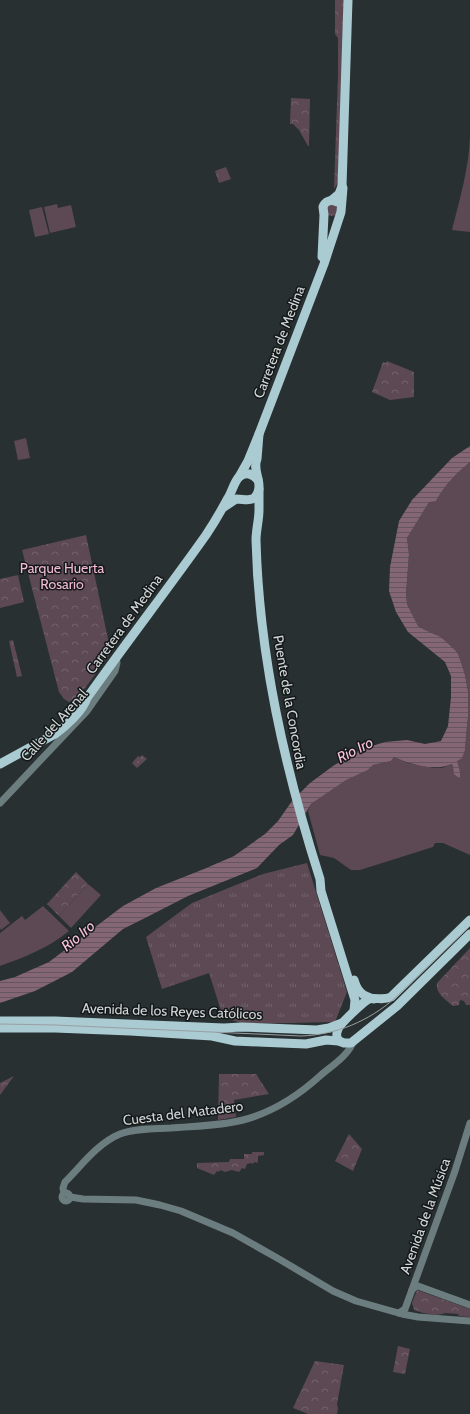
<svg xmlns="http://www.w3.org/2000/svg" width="470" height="1414" font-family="Cabin,sans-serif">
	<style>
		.grass { fill: url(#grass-tufts) }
		.park { fill: url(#park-crowns) }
		.garden { fill: url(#garden-dots) }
		.pitch { fill: #5d4953 }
		.water { fill: url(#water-rules) }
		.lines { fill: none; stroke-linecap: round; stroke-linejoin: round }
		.minor { stroke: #6c7d80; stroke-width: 7 }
		.major { stroke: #a9cbd1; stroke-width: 9 }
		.tram { stroke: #999fa1; stroke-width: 1 }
		.labels { text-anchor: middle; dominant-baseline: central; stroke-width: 3; stroke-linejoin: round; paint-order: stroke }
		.street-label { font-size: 14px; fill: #d1d6d7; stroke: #141818 }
		.park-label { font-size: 14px; fill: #f1b9d5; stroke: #141818 }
		.water-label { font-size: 15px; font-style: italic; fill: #f8c0dc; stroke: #141818 }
	</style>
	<defs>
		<pattern id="grass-tufts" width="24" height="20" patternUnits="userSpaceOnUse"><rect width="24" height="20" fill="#5d4953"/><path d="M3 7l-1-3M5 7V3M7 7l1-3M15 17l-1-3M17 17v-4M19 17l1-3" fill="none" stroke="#73626b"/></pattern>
		<pattern id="park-crowns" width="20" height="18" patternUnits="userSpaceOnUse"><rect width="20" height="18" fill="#5d4953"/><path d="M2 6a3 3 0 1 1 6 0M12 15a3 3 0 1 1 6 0" fill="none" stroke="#73626b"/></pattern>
		<pattern id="garden-dots" width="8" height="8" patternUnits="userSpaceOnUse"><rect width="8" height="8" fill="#5d4953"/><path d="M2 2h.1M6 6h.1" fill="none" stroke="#73626b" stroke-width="1.8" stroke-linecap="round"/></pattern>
		<pattern id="water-rules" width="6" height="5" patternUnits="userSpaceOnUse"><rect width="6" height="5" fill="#846675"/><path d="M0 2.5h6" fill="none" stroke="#65555d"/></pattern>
	</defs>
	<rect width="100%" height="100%" fill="#283032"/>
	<g class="grass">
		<circle cx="332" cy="210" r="6"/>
		<polygon points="307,863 347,992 335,1022 244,1024 223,1017 209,973 162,989 146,937 192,903 263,874"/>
	</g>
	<g class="park">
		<polygon points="335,0 346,0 339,181 334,189 338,74 338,38 335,34"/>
		<polygon points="291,98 310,99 309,146 308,146 299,130 293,124 290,124"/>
		<polygon points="226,167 231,179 219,183 215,171"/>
		<polygon points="387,361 414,372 414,397 390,400 372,392 383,362 386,363"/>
		<polygon points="86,535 111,653 77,699 69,702 64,699 59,692 22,550"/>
		<polygon points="18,575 24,602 0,608 0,579"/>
		<polygon points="13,640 22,676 17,677 9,641"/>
		<polygon points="76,872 88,884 59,916 47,904"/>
		<path d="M470 948V1005H466L464 1001 460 1000 459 1005 453 1006C446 1000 435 993 437 983Z"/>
		<polygon points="219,1074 256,1074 269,1094 234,1100 236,1117 218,1120"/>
		<polygon points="14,1076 0,1095 0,1083"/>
		<polygon points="349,1134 362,1149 353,1171 335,1161"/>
		<polygon points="252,1152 264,1152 264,1155 258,1156 258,1161 257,1163 255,1162 252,1164 251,1163 247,1164 245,1169 242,1168 239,1172 232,1170 225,1172 220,1170 219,1172 217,1171 214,1175 197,1168 197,1163 229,1162 230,1159 244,1159 244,1154 252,1154"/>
		<path d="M417 1290 470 1309V1317L459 1316 458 1314 445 1313C438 1317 422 1313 414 1310L412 1303Z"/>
		<polygon points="398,1346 410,1349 405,1374 393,1372"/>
		<polygon points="315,1361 344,1365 337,1404 338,1408 337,1414 308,1414 293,1408"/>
	</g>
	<polygon class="garden" points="142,755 147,759 137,768 132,763 138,756 140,757"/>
	<g class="pitch">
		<path d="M470 136V232L452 230C460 198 469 168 470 136Z"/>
		<polygon points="57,204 58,208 71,205 76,227 50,233 44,207"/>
		<polygon points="42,207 49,234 35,237 29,210"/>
		<polygon points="26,438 30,458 18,460 14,441"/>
		<path d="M470 462V855L443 843H435L433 847 360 870H351L334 858 320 855 308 811 311 804 345 780 368 770 373 765 391 761 394 757 408 763 434 768H442L447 766 461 758 465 750 467 726 468 717V691L465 675 454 649 441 637 423 629 418 626 407 604 406 594 409 554 407 538 429 501H436C446 483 455 475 470 462Z"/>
		<polygon points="88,884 101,895 71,928 59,916"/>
		<path d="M43 906 69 931C48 948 25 957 0 966V933L22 916 25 920Z"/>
		<polygon points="0,910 10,923 1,930 0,928"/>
	</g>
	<path class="water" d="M470 446V462C455 475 446 483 436 501L429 502 407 538 409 554 406 594 407 604 418 626 423 629 441 637 454 649 458 654 465 675 468 691V717L467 726 465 750 462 758 457 761 460 772V778H459L454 774 453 765 451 764C436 772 409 764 394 757L391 761 373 765 368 770 346 780 311 804 293 835 279 845 257 868 188 896 147 917 123 929 72 972 35 991 0 1003V981L15 977 49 962 123 906 156 888 204 869 234 856 265 834 278 821 292 801 310 783 333 766 362 749 385 742 407 740 425 744 441 741 448 726 451 697V676L445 662 408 632 396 612 389 591 390 567 399 521 412 500 452 458Z"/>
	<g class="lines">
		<g class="minor">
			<polyline points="0,803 87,711 115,671 117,663 116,657"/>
			<path d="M64 1193 63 1188 65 1182C82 1165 98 1143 120 1134 136 1128 154 1129 171 1128 194 1126 221 1126 243 1120 274 1112 298 1096 321 1075 333 1065 349 1055 354 1040"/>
			<circle cx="66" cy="1197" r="4"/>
			<polyline points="70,1197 83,1199 136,1200 160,1205 181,1211 233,1233 279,1259 333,1291 356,1301 402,1314 418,1317 470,1321"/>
			<polyline points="412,1290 415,1287 418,1286 470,1305"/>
			<polyline points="399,1313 405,1309 455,1171 470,1123"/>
		</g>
		<g class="major">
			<polyline points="332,200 339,194 342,186 348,0"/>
			<path d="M322 257 324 215 323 207C325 201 331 199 337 202"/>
			<path d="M259 434 257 459C253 468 259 477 259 486 259 494 259 502 259 510 259 520 256 530 256 540 259 656 285 769 320 879L321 891 355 1000 354 1011"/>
			<polyline points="239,477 248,461 259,434 324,264 341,212 343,188 342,186"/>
			<path d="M224 507 236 499C247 499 255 504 259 489"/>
			<path d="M0 764 55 734C66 726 83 711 87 698 126 643 167 590 206 535 214 523 221 511 228 498 232 492 234 482 239 477 246 471 253 474 258 480"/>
			<path d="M354 980C357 991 362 996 374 999"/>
			<polyline points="0,1021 55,1021 224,1028 241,1027 317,1030 329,1028 342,1023"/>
			<polyline points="0,1028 55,1028 130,1031 212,1036 235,1041 258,1042 306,1044 326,1040 339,1041 344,1043 351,1043 397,1006 470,934"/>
			<path d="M339 1041C336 1037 336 1034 338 1029 340 1024 364 1001 369 999 377 997 382 1001 391 997L470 920"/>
		</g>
		<path class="tram" d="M0 1024 55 1025 301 1036C336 1035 369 1021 395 998L470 926"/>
	</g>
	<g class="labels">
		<g class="street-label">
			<text transform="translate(279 342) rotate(-69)">Carretera de Medina</text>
			<text transform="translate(124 624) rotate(-54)">Carretera de Medina</text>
			<text transform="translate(290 702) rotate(80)">Puente de la Concordia</text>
			<text transform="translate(54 725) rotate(-48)">Calle del Arenal</text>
			<text transform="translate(172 1011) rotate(2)">Avenida de los Reyes Católicos</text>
			<text transform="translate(183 1113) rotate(-7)">Cuesta del Matadero</text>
			<text transform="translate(425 1216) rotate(-70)">Avenida de la Música</text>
		</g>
		<g class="park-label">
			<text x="62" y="568">Parque Huerta<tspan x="62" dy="16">Rosario</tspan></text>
		</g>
		<g class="water-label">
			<text transform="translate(355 750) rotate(-27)">Rio Iro</text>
			<text transform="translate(78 936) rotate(-40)">Rio Iro</text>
		</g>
	</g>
</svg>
